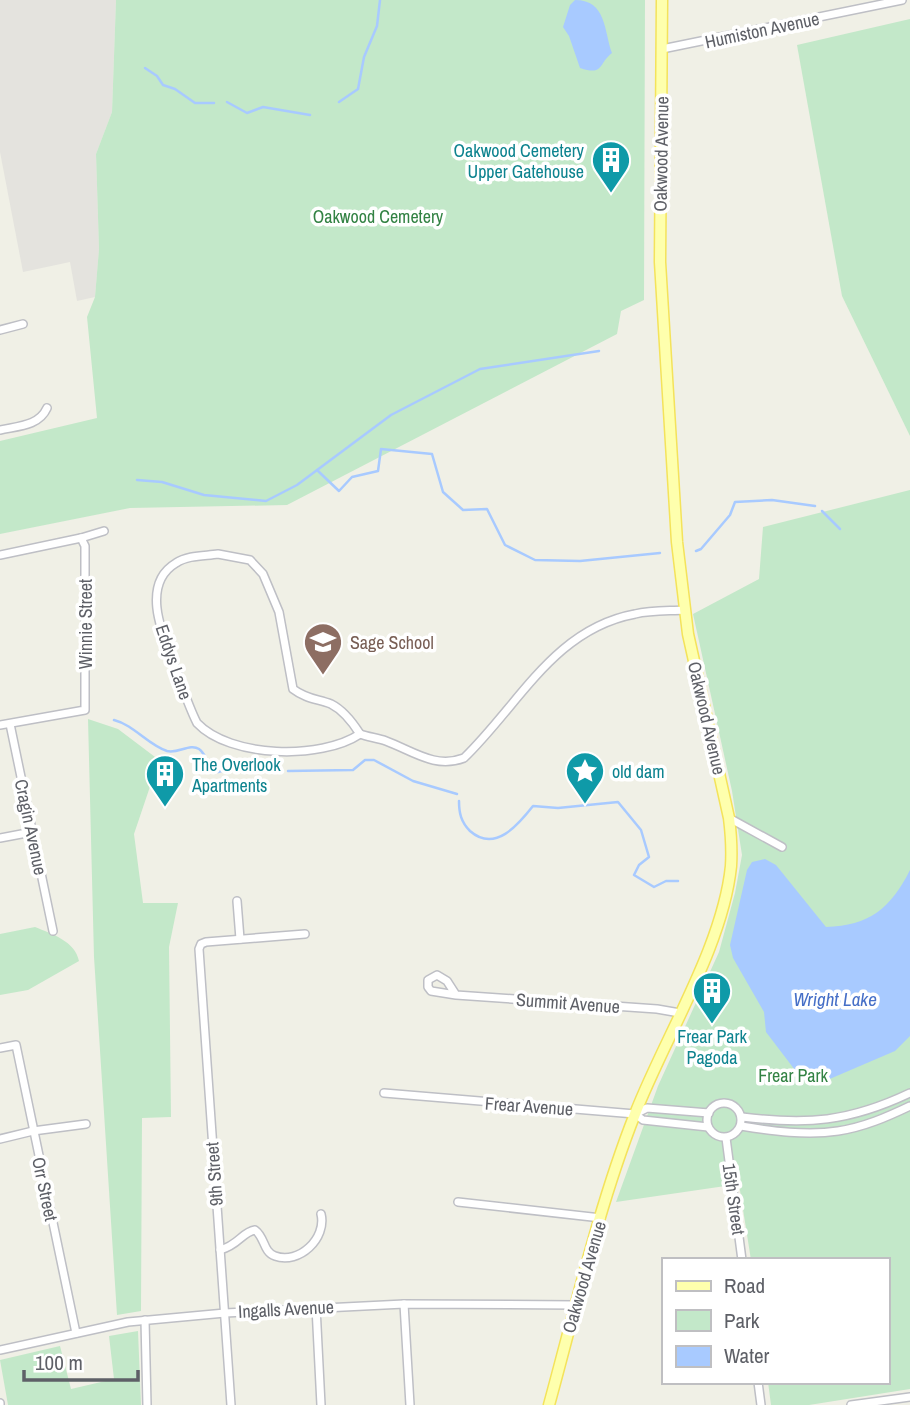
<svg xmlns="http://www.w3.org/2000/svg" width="910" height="1405" font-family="'Archivo Narrow',sans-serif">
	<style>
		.industrial { fill: #e4e3de }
		.green { fill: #c3e8c9 }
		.water { fill: #a8caff }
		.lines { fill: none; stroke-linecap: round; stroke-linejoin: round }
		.stream { stroke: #a8caff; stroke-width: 2.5 }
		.minor-casing { stroke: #bebfc5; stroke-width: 10 }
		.major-casing { stroke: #f4e35b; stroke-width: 13 }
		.minor { stroke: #fff; stroke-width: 7 }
		.major { stroke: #feffad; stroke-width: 10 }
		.labels { text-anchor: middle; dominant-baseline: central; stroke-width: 7; stroke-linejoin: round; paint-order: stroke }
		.street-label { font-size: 18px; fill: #5e6067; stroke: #fff }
		.culture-label { font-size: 18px; fill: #0d838f; stroke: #fff; text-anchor: start }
		.park-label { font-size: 18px; fill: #328243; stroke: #fff }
		.education-label { font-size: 18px; fill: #785e54; stroke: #fff; text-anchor: start }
		.water-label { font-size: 19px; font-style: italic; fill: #466fc7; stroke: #fff }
	</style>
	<rect width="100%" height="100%" fill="#f0f0e6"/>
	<polygon class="industrial" points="0,0 116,0 112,112 96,154 99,249 95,297 77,301 70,262 23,272 0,152"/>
	<g class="green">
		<polygon points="116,0 645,0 644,300 621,311 617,334 287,505 130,508 0,534 0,441 97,418 87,317 95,297 99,249 96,154 112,112"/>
		<polygon points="910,19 910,436 842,296 797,45"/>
		<polygon points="910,490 910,1389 809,1405 771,1405 768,1382 887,1382 887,1260 751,1260 739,1184 616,1202 658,1086 719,952 735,893 742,855 732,791 693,614 759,579 763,527"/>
		<polygon points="88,719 118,729 159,760 134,834 143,903 178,903 169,947 171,1117 142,1118 141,1311 117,1315 94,957"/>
		<path d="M35 927C52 934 75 941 79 961L28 990 0 995V934Z"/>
		<polygon points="138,1331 141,1405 8,1405 0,1360 60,1346 71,1389 114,1379 109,1336"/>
	</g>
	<g class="water">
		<path d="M575 0C607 0 604 32 612 53 598 64 604 76 580 68L569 36 563 27 570 5Z"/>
		<path d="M765 859 776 865 826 927C869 926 891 908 910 870V1036L895 1051 818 1084 801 1078 766 1032 764 1012 733 958 730 945 747 870 752 862Z"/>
	</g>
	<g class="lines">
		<g class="stream">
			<polyline points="145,68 157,76 163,85 175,89 195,103 214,103"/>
			<polyline points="227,102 247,113 263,107 310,115"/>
			<polyline points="339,102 358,89 364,57 377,26 380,0"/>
			<polyline points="317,470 339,491 352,477 378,471 381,449 432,454 443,492 463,510 487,509 505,545 535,560 580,561 660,553"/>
			<polyline points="137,480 162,482 204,495 266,501 297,485 391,415 480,369 599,351"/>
			<polyline points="822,511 840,529"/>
			<polyline points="696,551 701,549 730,515 735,502 772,500 815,506"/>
			<path d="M114 720C134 725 148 745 167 751 178 754 190 743 199 749 205 753 207 762 209 769L218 772 253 762"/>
			<polyline points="288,771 353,770 365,760 374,760 413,781 457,794"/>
			<path d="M459 801C459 813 461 822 470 831 495 853 518 825 533 806L558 808 618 802 641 830 649 857 639 865 634 875 654 887 666 881H678"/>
		</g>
		<g class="minor-casing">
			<g id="minor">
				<polyline points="662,49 902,0"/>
				<polyline points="0,330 23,324"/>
				<path d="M0 430C18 426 39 426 47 408"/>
				<path d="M218 554 250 560 263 574 279 612 293 689C306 699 318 699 331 704 343 710 353 723 360 734 321 760 230 758 197 723 188 705 182 686 175 667 164 638 139 585 176 563 188 555 205 556 218 554Z"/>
				<polyline points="0,555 81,538 104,531"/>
				<polyline points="10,724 53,931"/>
				<polyline points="0,725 85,710 85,546 81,538"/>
				<path d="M360 734C368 737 378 738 386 741 413 751 435 769 464 758 519 705 554 629 635 614 651 610 668 611 684 610"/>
				<polyline points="729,818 782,847"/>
				<polyline points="0,838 32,832"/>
				<polyline points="237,901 240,939"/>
				<polyline points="456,995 431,991 428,987 428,980 437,975 447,981 456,995 657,1009 680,1013"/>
				<polyline points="0,1048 16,1045 76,1333"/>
				<polyline points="384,1093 635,1114"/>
				<circle cx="724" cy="1120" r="17"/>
				<polyline points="635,1114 643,1120 708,1127"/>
				<polyline points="635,1114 647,1108 709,1113"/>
				<path d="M742 1117C807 1125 849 1122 910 1093"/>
				<path d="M741 1126C772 1131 807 1136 838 1131 864 1127 887 1117 910 1106"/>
				<polyline points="726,1138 742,1260"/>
				<polyline points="0,1139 33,1131 86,1124"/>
				<polyline points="458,1202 601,1218"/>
				<path d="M220 1250C239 1245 242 1232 255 1230 265 1237 263 1252 275 1256 299 1265 327 1238 321 1214"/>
				<polyline points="404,1304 410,1405"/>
				<polyline points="316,1307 321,1405"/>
				<polyline points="145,1320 147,1405"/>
				<polyline points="0,1350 128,1322 225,1313 404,1304 576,1305"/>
				<polyline points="758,1382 761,1405"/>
				<polyline points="0,1403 0,1405"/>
				<polyline points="231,1405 199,949 201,944 206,942 305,934"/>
				<polyline points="851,1405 910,1397"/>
			</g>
		</g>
		<g class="major-casing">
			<path id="major" d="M549 1405C575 1310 599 1205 635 1114 665 1037 723 946 731 866 732 850 731 834 729 818L688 634 677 542 660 262 662 0"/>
		</g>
		<use href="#minor" class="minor"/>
		<use href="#major" class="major"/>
	</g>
	<defs>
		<g id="building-pin" transform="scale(2.0125)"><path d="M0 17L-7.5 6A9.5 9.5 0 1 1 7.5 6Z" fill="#0f9aa8" stroke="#fff"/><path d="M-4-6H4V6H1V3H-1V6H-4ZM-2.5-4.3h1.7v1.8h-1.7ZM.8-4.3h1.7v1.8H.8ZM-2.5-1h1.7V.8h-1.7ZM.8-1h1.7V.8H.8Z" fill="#fff"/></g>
		<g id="school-pin" transform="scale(2.0125)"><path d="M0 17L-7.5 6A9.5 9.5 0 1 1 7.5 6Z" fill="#8d6e63" stroke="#fff"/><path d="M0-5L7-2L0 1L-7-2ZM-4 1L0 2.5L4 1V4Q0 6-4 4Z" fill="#fff"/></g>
		<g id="sight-pin" transform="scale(2.0125)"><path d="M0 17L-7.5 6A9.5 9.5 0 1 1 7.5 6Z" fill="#0f9aa8" stroke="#fff"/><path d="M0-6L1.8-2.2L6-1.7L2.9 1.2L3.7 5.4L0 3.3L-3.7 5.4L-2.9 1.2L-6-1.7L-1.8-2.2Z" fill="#fff"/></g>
	</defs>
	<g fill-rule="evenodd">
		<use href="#building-pin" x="611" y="160"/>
		<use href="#school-pin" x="323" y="642"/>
		<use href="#sight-pin" x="585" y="771"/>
		<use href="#building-pin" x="165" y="774"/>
		<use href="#building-pin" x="712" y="991"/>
	</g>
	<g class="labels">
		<g class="street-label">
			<text transform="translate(762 30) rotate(-12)">Humiston Avenue</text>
			<text transform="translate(661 154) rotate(-89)">Oakwood Avenue</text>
			<text transform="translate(85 624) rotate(-90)">Winnie Street</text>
			<text transform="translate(174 662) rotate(71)">Eddys Lane</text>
			<text transform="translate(707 718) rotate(77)">Oakwood Avenue</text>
			<text transform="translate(31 827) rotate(78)">Cragin Avenue</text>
			<text transform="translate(568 1003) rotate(4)">Summit Avenue</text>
			<text transform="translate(529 1106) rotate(4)">Frear Avenue</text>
			<text transform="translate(214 1174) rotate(-94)">9th Street</text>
			<text transform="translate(45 1189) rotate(78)">Orr Street</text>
			<text transform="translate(734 1199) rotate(82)">15th Street</text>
			<text transform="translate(584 1277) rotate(-74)">Oakwood Avenue</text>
			<text transform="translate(286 1309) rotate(-3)">Ingalls Avenue</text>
		</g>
		<g class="culture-label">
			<text x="584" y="150" text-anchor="end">Oakwood Cemetery<tspan x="584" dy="21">Upper Gatehouse</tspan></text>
			<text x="192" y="764">The Overlook<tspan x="192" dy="21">Apartments</tspan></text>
			<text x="612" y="771">old dam</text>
			<text x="712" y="1036" text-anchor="middle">Frear Park<tspan x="712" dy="21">Pagoda</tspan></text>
		</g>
		<g class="park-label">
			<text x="378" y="216">Oakwood Cemetery</text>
			<text x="793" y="1075">Frear Park</text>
		</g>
		<g class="education-label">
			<text x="350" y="642">Sage School</text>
		</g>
		<g class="water-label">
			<text x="835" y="999">Wright Lake</text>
		</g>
	</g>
	<rect x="662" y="1258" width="228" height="126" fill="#ffffff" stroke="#bfbfc2" stroke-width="2"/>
	<rect x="676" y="1281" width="35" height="10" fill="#feffad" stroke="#bfbfc2" stroke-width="2"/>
	<text x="724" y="1293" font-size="21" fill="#5e6067">Road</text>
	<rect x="676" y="1310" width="35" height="21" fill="#c3e8c9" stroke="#bfbfc2" stroke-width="2"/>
	<text x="724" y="1328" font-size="21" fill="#5e6067">Park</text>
	<rect x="676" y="1346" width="35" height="21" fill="#a8caff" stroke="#bfbfc2" stroke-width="2"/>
	<text x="724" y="1363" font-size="21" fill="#5e6067">Water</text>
	<path d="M24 1370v10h114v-10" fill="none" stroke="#5e6067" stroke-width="3.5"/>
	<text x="35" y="1370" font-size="21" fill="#5e6067" stroke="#ffffff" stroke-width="5" paint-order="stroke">100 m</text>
</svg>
